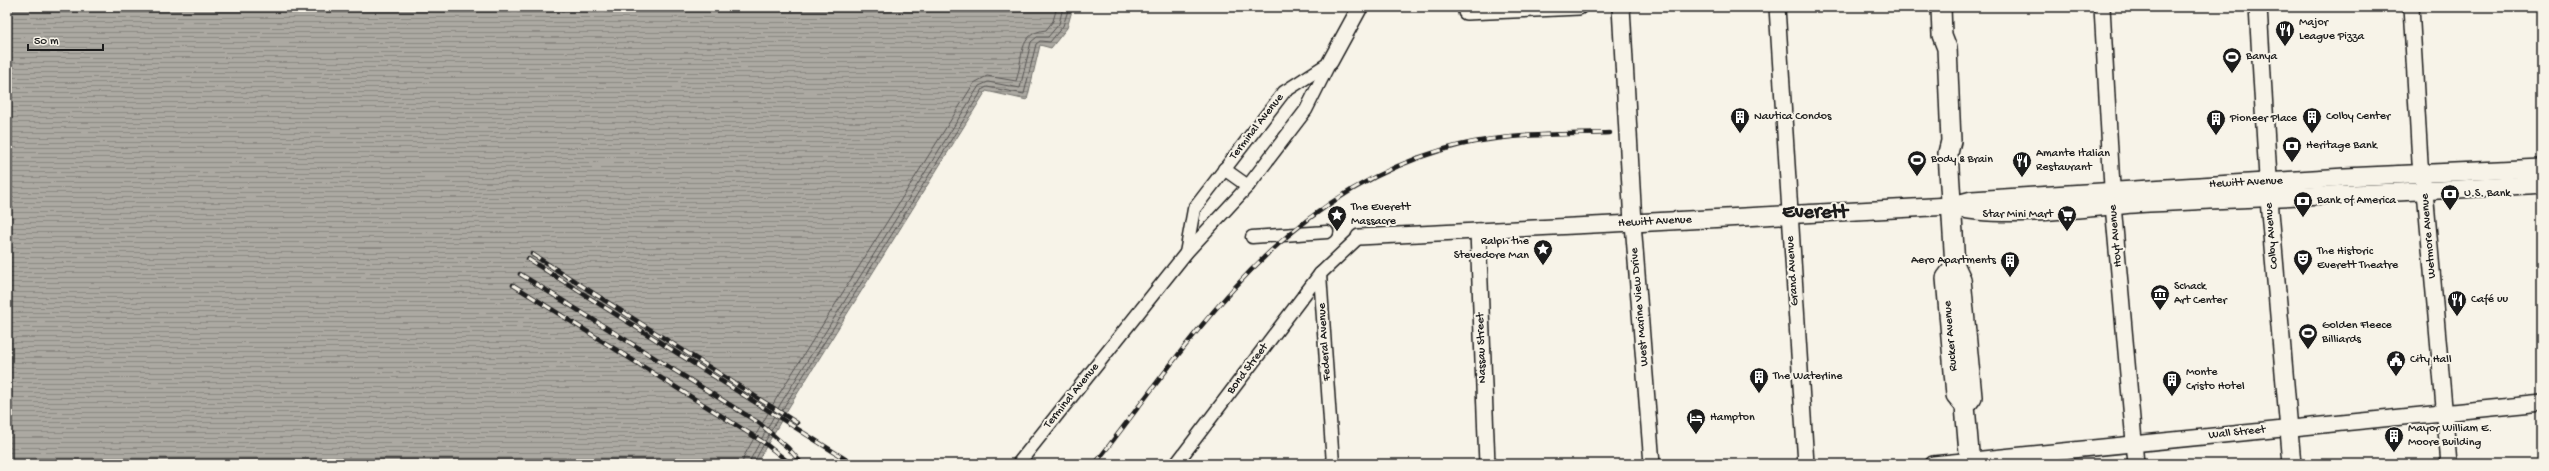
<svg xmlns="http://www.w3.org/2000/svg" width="2549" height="471" font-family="'Gochi Hand',sans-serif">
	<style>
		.water { fill: url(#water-rules); stroke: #72716c }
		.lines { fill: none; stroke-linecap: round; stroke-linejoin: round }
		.shore { stroke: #565452; stroke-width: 1 }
		.minor-casing { stroke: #1c1c1c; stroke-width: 15 }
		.tertiary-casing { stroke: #1c1c1c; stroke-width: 18 }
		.secondary-casing { stroke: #1c1c1c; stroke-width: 20 }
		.primary-casing { stroke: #1c1c1c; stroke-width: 22 }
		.minor { stroke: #f7f3e8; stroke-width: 12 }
		.tertiary { stroke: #f7f3e8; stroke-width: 15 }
		.secondary { stroke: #f7f3e8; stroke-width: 17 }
		.primary { stroke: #f7f3e8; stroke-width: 19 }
		.rail-casing { stroke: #1c1c1c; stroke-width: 4.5 }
		.rail { stroke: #f7f3e8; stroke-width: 3; stroke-dasharray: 9; stroke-linecap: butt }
		.labels { text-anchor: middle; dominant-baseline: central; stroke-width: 4; stroke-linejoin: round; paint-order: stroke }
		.poi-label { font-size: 12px; fill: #1c1c1c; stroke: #f7f3e8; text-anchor: start }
		.street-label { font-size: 12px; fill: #1c1c1c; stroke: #f7f3e8 }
		.town-label { font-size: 20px; font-weight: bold; fill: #1c1c1c; stroke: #f7f3e8 }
	</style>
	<defs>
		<pattern id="water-rules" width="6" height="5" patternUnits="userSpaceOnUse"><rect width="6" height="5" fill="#aca9a2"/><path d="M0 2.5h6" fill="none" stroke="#8b8983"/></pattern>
	</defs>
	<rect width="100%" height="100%" fill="#f7f3e8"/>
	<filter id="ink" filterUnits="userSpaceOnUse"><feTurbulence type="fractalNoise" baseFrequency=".025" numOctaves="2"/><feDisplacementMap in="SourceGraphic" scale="8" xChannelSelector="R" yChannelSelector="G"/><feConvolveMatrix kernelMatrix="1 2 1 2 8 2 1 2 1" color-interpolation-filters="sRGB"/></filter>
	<g filter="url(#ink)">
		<polygon class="water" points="7,7 1073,7 1067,28 1051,48 1040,45 1027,100 986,91 789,407 756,464 7,464"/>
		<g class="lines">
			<g class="shore">
				<path d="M742 464 744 456 776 399 974 83 987 76 1016 81C1024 58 1017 33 1046 30L1053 21 1057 7"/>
				<polyline points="748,464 781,403 979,86 988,82 1020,88 1031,42 1037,37 1048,37 1059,24 1063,7"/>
				<polyline points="753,464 785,405 983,89 987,87 1024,94 1036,44 1040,41 1050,42 1063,26 1069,7"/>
			</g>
			<g class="minor-casing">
				<g id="minor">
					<polyline points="1224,169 1248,186"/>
					<polyline points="1252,237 1327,232"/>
					<polyline points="1186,253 1194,209 1284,92 1329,63"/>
					<polyline points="1320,274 1333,464"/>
					<polyline points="1018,464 1186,253 1248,186 1306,110 1330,62"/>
					<polyline points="1176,464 1320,274 1359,237"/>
				</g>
			</g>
			<g class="tertiary-casing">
				<g id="tertiary">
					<polyline points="1777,7 1806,464"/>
					<polyline points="2102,7 2113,205 2136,464"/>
					<polyline points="2411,7 2420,162 2426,202 2449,464"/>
					<polyline points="1466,12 1579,7"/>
					<polyline points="1330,62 1360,7"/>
					<polyline points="1478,231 1487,464"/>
					<polyline points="1359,237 1633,223 1652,464"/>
					<polyline points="1933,464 2542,403"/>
				</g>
			</g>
			<g class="secondary-casing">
				<g id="secondary">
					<polyline points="1621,7 1633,223 1950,206 1972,200 2345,177 2542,168"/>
					<polyline points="2258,7 2270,212 2292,464"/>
					<path d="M1950 206C2005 221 2091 206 2149 203 2280 196 2411 193 2542 184"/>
				</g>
			</g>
			<g class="primary-casing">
				<g id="primary">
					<polyline points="1941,7 1942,35 1947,48 1951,141 1948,153 1955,266 1961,279 1972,397 1965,406"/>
					<polyline points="1955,266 1946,278 1956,395 1965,406 1970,464"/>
				</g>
			</g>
			<use href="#minor" class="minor"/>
			<use href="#tertiary" class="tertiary"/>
			<use href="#secondary" class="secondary"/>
			<use href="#primary" class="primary"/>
			<g class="rail-casing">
				<g id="rail">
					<polyline points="532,254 797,423"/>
					<polyline points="528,259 853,464"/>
					<polyline points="520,274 759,423 788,448 802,464"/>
					<polyline points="513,285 763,442 791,464"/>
					<path d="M1095 464C1196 334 1278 198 1445 149 1498 133 1556 135 1610 133"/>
				</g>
			</g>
			<use href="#rail" class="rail"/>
		</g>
	</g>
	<defs>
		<g id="restaurant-pin" transform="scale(1)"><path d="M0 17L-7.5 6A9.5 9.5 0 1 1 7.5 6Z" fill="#1c1c1c" stroke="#f7f3e8"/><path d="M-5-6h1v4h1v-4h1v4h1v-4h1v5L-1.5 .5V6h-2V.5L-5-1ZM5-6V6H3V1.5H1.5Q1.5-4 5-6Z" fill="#fff"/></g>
		<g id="stadium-pin" transform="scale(1)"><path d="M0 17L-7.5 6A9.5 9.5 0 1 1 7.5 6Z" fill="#1c1c1c" stroke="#f7f3e8"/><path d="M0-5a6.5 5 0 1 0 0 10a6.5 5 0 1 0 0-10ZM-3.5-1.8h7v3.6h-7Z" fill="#fff"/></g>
		<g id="building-pin" transform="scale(1)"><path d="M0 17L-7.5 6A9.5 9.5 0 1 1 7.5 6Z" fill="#1c1c1c" stroke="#f7f3e8"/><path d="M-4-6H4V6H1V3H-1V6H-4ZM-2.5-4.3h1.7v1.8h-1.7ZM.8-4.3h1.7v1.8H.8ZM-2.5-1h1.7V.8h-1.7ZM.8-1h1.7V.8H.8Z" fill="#fff"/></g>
		<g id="bank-pin" transform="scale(1)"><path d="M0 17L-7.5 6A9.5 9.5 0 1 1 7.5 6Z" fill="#1c1c1c" stroke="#f7f3e8"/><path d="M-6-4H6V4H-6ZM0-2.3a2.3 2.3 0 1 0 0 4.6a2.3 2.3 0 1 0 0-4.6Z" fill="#fff"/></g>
		<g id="sight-pin" transform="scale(1)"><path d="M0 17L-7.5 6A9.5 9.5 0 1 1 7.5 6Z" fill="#1c1c1c" stroke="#f7f3e8"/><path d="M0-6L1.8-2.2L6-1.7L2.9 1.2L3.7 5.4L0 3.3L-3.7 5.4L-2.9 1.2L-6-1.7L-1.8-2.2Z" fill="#fff"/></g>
		<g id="supermarket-pin" transform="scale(1)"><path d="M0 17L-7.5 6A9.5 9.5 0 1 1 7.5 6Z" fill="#1c1c1c" stroke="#f7f3e8"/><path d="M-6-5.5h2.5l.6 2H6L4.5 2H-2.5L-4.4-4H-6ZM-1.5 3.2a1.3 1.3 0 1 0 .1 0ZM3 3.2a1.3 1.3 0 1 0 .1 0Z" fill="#fff"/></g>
		<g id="theatre-pin" transform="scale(1)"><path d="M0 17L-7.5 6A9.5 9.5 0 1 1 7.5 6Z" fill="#1c1c1c" stroke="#f7f3e8"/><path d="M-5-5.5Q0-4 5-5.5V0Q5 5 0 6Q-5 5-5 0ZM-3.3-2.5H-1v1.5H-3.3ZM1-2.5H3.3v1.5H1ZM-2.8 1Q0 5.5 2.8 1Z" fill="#fff"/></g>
		<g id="museum-pin" transform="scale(1)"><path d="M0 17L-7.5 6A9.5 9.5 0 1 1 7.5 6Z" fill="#1c1c1c" stroke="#f7f3e8"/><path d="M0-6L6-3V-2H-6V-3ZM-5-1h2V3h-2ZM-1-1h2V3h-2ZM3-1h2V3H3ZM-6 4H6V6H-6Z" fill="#fff"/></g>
		<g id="civic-pin" transform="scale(1)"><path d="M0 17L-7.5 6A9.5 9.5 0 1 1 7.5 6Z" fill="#1c1c1c" stroke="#f7f3e8"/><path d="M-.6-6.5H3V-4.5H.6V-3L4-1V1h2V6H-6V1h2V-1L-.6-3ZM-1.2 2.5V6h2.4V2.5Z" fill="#fff"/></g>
		<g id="hotel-pin" transform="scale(1)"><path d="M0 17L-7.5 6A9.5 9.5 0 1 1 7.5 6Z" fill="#1c1c1c" stroke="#f7f3e8"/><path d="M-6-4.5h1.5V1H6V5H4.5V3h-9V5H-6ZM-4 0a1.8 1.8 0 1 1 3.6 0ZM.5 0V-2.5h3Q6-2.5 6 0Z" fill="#fff"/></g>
	</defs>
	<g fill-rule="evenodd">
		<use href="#restaurant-pin" x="2285" y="30"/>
		<use href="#stadium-pin" x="2232" y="57"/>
		<use href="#building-pin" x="1740" y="117"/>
		<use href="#building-pin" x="2312" y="117"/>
		<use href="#building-pin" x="2216" y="119"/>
		<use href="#bank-pin" x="2292" y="146"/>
		<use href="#stadium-pin" x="1917" y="160"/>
		<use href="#restaurant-pin" x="2022" y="161"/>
		<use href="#bank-pin" x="2450" y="194"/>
		<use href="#bank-pin" x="2303" y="201"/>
		<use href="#sight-pin" x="1337" y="215"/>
		<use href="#supermarket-pin" x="2067" y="215"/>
		<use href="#sight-pin" x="1543" y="249"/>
		<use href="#theatre-pin" x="2303" y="259"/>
		<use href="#building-pin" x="2010" y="261"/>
		<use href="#museum-pin" x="2160" y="294"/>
		<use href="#restaurant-pin" x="2457" y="300"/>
		<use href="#stadium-pin" x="2308" y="333"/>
		<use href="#civic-pin" x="2396" y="360"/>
		<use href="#building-pin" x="1759" y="377"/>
		<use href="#building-pin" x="2172" y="380"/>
		<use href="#hotel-pin" x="1696" y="418"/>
		<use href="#building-pin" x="2394" y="436"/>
	</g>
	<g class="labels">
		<g class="poi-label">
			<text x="2299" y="23">Major<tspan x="2299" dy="14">League Pizza</tspan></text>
			<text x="2246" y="57">Banya</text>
			<text x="1754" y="117">Nautica Condos</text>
			<text x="2326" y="117">Colby Center</text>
			<text x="2230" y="119">Pioneer Place</text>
			<text x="2306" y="146">Heritage Bank</text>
			<text x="2036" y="154">Amante Italian<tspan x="2036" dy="14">Restaurant</tspan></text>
			<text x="1931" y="160">Body &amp; Brain</text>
			<text x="2464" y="194">U.S. Bank</text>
			<text x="2317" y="201">Bank of America</text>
			<text x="1351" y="208">The Everett<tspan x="1351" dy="14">Massacre</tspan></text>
			<text x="2053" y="215" text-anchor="end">Star Mini Mart</text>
			<text x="1529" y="242" text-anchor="end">Ralph the<tspan x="1529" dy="14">Stevedore Man</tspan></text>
			<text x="2317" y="252">The Historic<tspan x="2317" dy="14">Everett Theatre</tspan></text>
			<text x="1996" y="261" text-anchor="end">Aero Apartments</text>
			<text x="2174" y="287">Schack<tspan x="2174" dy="14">Art Center</tspan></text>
			<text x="2471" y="300">Café uu</text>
			<text x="2322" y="326">Golden Fleece<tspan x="2322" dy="14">Billiards</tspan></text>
			<text x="2410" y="360">City Hall</text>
			<text x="2186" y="373">Monte<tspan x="2186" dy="14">Cristo Hotel</tspan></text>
			<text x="1773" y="377">The Waterline</text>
			<text x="1710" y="418">Hampton</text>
			<text x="2408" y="429">Mayor William E.<tspan x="2408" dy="14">Moore Building</tspan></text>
		</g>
		<g class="street-label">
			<text transform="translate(1257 127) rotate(-52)">Terminal Avenue</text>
			<text transform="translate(2246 183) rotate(-3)">Hewitt Avenue</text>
			<text transform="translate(1655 222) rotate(-3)">Hewitt Avenue</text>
			<text transform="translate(2116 236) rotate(-95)">Hoyt Avenue</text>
			<text transform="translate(2272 236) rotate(-95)">Colby Avenue</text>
			<text transform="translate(2429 236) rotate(-95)">Wetmore Avenue</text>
			<text transform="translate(1793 271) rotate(-94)">Grand Avenue</text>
			<text transform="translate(1640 307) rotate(-95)">West Marine View Drive</text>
			<text transform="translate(1951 336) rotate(-95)">Rucker Avenue</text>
			<text transform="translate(1325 342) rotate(-94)">Federal Avenue</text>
			<text transform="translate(1482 348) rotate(-92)">Nassau Street</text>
			<text transform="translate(1248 369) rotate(-53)">Bond Street</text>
			<text transform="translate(1072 396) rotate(-51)">Terminal Avenue</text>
			<text transform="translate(2237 433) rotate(-6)">Wall Street</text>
		</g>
		<g class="town-label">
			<text x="1815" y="213">Everett</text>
		</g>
	</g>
	<rect width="2549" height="471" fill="none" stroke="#f7f3e8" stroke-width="24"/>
	<rect x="12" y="12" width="2525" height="447" fill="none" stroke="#1c1c1c" stroke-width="1.5" filter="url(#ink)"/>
	<path d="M28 44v6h75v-6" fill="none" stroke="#1c1c1c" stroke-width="2"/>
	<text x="34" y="44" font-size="12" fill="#1c1c1c" stroke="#f7f3e8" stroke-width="3" paint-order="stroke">50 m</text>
</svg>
